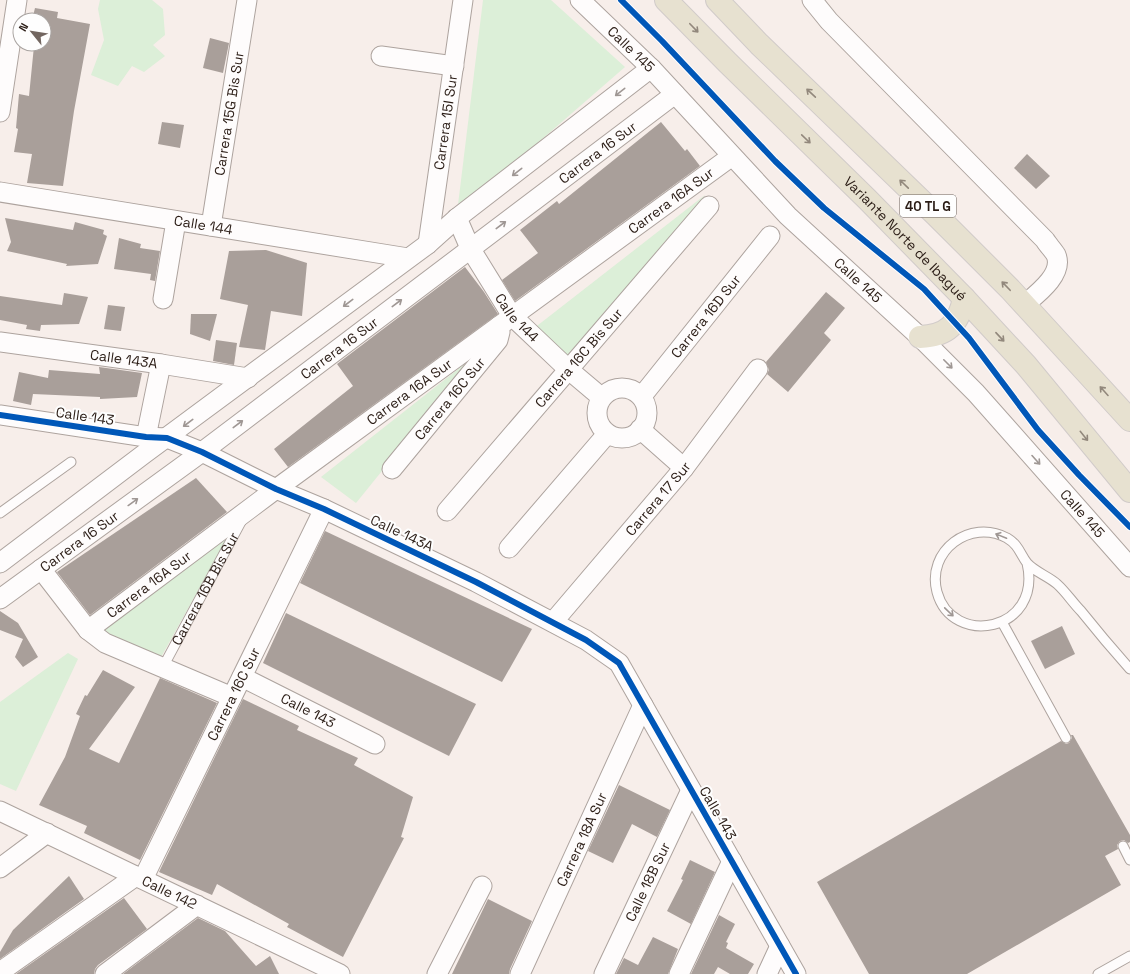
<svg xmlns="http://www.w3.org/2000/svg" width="1130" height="974" font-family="'Space Grotesk',sans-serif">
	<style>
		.green { fill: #dcefd8 }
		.building { fill: #a99f9a }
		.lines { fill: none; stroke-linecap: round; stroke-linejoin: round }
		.lane-casing { stroke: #ada39e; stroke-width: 11 }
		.street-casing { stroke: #ada39e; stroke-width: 21 }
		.highway-casing { stroke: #d1cbc9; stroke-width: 24 }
		.lane { stroke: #fefcfc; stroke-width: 9 }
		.street { stroke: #fefcfc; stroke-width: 19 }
		.highway { stroke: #e7e1d0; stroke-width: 22 }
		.cycleway-casing { stroke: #fefefe; stroke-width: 8 }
		.cycleway { stroke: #0057b8; stroke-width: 6 }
		.oneway { stroke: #92887c }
		.oneway2 { stroke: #9f9794 }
		.labels { text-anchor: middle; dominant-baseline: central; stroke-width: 4; stroke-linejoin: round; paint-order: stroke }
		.shield { fill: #fefefe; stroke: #6a605b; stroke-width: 1 }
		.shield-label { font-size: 13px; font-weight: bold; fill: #2a1c15 }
		.street-label { font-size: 14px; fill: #2a1c15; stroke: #fefefe }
	</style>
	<rect width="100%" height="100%" fill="#f7eeea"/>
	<g class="green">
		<polygon points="100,0 152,0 163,9 165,35 153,45 165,56 144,72 132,66 118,86 91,75 104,40 98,9"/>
		<polygon points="483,0 551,0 625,67 457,213"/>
		<polygon points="705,195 569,368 533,329"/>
		<polygon points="476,355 356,503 321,477"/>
		<polygon points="230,533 160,659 100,630"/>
		<polygon points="68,653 78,659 16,791 0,784 0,702"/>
	</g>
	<g class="building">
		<polygon points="35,8 58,12 57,18 90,24 74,111 63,186 27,183 32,154 14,152 18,129 16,128 19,94 29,96 34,46 27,44 44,44 44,20 32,20"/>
		<polygon points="210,38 229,43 223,73 203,68"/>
		<polygon points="162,122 184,125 180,148 158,144"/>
		<polygon points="661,122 685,151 687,149 700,166 515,301 502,280 538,253 520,230 557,201 559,204"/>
		<polygon points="1027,154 1050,176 1036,189 1014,168"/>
		<polygon points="5,218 73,230 75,222 104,230 103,234 107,236 98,264 66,266 67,264 7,251 11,242"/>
		<polygon points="119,238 141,244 140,248 160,251 155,281 150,280 151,274 114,269"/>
		<polygon points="266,250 307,263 302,316 271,311 265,350 239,347 248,305 220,299 229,251"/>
		<polygon points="465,267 484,292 498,314 288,467 274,449 353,386 337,364"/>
		<polygon points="826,292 845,308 824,333 831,340 788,392 767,374 769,370 766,362"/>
		<polygon points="64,293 88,297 79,324 41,325 40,331 26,329 27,325 0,320 0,296 62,305"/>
		<polygon points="108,305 125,307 121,331 104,329"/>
		<polygon points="191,314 217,314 210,341 190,334"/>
		<polygon points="216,340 237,343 234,365 213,361"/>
		<polygon points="99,367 142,373 137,397 100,399 100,397 33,394 31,405 13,401 19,372 48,378 49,370 100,374"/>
		<polygon points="196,478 227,512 90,615 57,572"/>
		<polygon points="325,531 532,629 502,682 300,583"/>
		<polygon points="0,611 18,623 38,657 23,667 15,657 23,639 0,630"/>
		<polygon points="286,613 476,704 449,756 263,663"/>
		<polygon points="1062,626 1075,654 1045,669 1031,641"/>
		<polygon points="103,670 135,687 89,749 119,763 160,678 217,703 140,860 84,833 87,826 39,805 65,757 80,716 76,714 85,695 87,696"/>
		<polygon points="243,699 299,726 297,730 358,758 354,765 413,797 401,837 404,838 343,957 287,927 289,924 217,884 212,895 159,872"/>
		<polygon points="1071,735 1073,735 1130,835 1130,842 1128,843 1124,840 1120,841 1117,845 1118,849 1105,856 1121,885 967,974 869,974 817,882 1061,741 1066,744 1069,743 1072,738"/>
		<polygon points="619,785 670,810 657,837 632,824 613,863 588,851"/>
		<polygon points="690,860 715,872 691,924 667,911 683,880 681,879"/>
		<polygon points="69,876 84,899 0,959 0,952 13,930"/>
		<polygon points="124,898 147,929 98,965 95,969 94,974 16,974"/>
		<polygon points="488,899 532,921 510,969 509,974 452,974"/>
		<polygon points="719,915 735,924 726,942 728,943 726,948 754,964 748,974 730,974 718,967 714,974 691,974"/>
		<polygon points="198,918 225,931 256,966 270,956 279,974 123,974"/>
		<polygon points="653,937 678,949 668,974 616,974 624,958 638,965"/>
	</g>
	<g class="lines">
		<g class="lane-casing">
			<g id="lane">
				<polyline points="0,513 71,462"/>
				<path d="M1027 563C1043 632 952 648 937 592 926 551 970 518 1007 538 1019 545 1020 554 1027 563 1035 572 1048 576 1057 584 1066 592 1073 603 1081 611 1097 631 1113 650 1130 669"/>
				<polyline points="1002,622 1066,738"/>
				<path id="s1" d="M163 667 242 520"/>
				<polyline points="1123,846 1130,860"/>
				<polyline points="1098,974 1130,956"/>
			</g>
		</g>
		<g class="street-casing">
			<g id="street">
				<path id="s2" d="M580 0 651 68 788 216 920 337 976 393 1130 567"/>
				<path d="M812 0 829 21 1045 240C1048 245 1053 250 1056 255 1064 274 1037 294 1024 305"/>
				<polyline points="381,56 454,66"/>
				<polyline points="0,112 17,0"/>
				<path id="s3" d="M0 192 408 258"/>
				<path id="s4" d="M457 218 470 248 512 316 569 370 601 397"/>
				<path id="s5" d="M211 226 247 0"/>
				<path id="s6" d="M428 244 463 0"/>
				<polyline points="163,299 176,221"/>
				<path id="s7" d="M0 342 161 364 248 378"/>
				<circle cx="622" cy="413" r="25"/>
				<path id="s8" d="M642 396 770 236"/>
				<polyline points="0,415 146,437 167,438 202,452 276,489 324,509 476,582 586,640 619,663 796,974"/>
				<polyline points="640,429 684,468"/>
				<polyline points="146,437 161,364"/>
				<path id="s9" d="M392 469 498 340 500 332 499 326"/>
				<path id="s10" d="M447 511 709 206"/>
				<polyline points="509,548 607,434"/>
				<polyline points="0,563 144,454 428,244 457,218 651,68"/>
				<polyline points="41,569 88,630 105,643 232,697"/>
				<path id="s11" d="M0 599 202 452 675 94"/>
				<path id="s12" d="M553 622 684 468 758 369"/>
				<path id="s13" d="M88 630 276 489 732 156"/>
				<path id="s14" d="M242 677 375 744"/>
				<path id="s15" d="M0 811 340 974"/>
				<polyline points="0,868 47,833"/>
				<path id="s16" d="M143 879 324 509"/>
				<polyline points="0,972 136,876"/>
				<polyline points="105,974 197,905"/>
				<polyline points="437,974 482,886"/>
				<path id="s17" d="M520 974 643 705"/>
				<path id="s18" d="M604 974 691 790"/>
				<polyline points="679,974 732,861"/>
				<polyline points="767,974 780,946"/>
			</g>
		</g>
		<g class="highway-casing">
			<g id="highway">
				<path id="s19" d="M666 0 727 62 867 199 964 298 1026 365 1130 491"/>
				<polyline points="717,0 759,44 936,215 1010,289 1130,420"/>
				<path d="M920 337C947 336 959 324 964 298"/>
			</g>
		</g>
		<use href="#lane" class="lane"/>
		<use href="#street" class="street"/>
		<use href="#highway" class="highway"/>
		<g class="cycleway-casing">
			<g id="cycleway">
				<polyline points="621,0 662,41 775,161 824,208 924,289 969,338 1038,430 1079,475 1130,527"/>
				<polyline points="0,415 146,437 167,438 202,452 276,489 324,509 476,582 586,640 619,663 796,974"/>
			</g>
		</g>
		<use href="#cycleway" class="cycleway"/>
	</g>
	<defs><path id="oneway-shaft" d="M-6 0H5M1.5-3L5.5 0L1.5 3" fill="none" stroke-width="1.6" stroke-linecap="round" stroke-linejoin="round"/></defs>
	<g class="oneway">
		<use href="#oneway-shaft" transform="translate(694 28) rotate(46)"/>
		<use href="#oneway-shaft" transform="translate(811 93) rotate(-137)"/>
		<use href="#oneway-shaft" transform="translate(806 139) rotate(44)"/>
		<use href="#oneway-shaft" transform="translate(904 184) rotate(-136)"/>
		<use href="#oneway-shaft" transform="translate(1006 286) rotate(-134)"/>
		<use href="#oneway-shaft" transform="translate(1000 337) rotate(47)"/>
		<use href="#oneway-shaft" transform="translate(1104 391) rotate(-132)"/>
		<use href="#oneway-shaft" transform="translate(1084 436) rotate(51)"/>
	</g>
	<g class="oneway2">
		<use href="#oneway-shaft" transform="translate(620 92) rotate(142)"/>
		<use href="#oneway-shaft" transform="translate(517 172) rotate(142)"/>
		<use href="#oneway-shaft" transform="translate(501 225) rotate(-37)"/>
		<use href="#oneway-shaft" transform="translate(348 303) rotate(143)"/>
		<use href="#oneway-shaft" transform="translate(397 303) rotate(-37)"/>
		<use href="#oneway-shaft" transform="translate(948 364) rotate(45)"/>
		<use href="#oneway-shaft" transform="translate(188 423) rotate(143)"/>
		<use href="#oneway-shaft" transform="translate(238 424) rotate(-37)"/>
		<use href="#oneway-shaft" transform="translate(1036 460) rotate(48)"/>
		<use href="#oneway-shaft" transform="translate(133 502) rotate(-36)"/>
		<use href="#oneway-shaft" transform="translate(1001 536) rotate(-158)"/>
		<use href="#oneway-shaft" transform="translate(949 612) rotate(44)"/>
	</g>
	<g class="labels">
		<rect class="shield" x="900" y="195" width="56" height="22" rx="3"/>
		<g class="shield-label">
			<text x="928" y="206">40 TL G</text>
		</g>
		<g class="street-label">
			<text stroke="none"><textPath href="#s2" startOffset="71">Calle 145</textPath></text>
			<text stroke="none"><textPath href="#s5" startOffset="114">Carrera 15G Bis Sur</textPath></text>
			<text stroke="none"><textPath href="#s6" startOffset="123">Carrera 15I Sur</textPath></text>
			<text stroke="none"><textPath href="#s11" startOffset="746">Carrera 16 Sur</textPath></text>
			<text stroke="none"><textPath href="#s13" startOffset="724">Carrera 16A Sur</textPath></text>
			<text stroke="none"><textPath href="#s3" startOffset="206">Calle 144</textPath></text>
			<text stroke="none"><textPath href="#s19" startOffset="338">Variante Norte de Ibagué</textPath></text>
			<text stroke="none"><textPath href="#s2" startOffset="395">Calle 145</textPath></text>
			<text stroke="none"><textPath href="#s4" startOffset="117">Calle 144</textPath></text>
			<text stroke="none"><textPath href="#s8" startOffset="102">Carrera 16D Sur</textPath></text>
			<text stroke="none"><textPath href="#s11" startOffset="422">Carrera 16 Sur</textPath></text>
			<text stroke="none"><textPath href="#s10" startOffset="202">Carrera 16C Bis Sur</textPath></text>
			<text stroke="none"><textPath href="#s7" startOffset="125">Calle 143A</textPath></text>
			<text stroke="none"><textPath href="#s13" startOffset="400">Carrera 16A Sur</textPath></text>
			<text stroke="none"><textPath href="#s9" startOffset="91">Carrera 16C Sur</textPath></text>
			<text transform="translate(85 416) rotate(8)">Calle 143</text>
			<text stroke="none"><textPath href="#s12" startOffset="162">Carrera 17 Sur</textPath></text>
			<text stroke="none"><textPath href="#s2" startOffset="719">Calle 145</textPath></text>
			<text transform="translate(402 533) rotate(25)">Calle 143A</text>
			<text stroke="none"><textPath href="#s11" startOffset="98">Carrera 16 Sur</textPath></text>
			<text stroke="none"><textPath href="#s13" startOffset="76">Carrera 16A Sur</textPath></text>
			<text stroke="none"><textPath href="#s1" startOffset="89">Carrera 16B Bis Sur</textPath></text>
			<text stroke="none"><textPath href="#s16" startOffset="206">Carrera 16C Sur</textPath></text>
			<text stroke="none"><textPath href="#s14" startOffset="74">Calle 143</textPath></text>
			<text transform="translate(718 813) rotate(60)">Calle 143</text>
			<text stroke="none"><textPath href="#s17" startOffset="148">Carrera 18A Sur</textPath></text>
			<text stroke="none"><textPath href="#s18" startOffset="102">Calle 18B Sur</textPath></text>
			<text stroke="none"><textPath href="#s15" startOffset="188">Calle 142</textPath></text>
		</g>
	</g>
	<g transform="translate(32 32) rotate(300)"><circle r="19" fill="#fefefe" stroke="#a9a4a1"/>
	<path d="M0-3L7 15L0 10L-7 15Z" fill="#726660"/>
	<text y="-6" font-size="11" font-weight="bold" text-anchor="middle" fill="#2a1c15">N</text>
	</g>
</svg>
